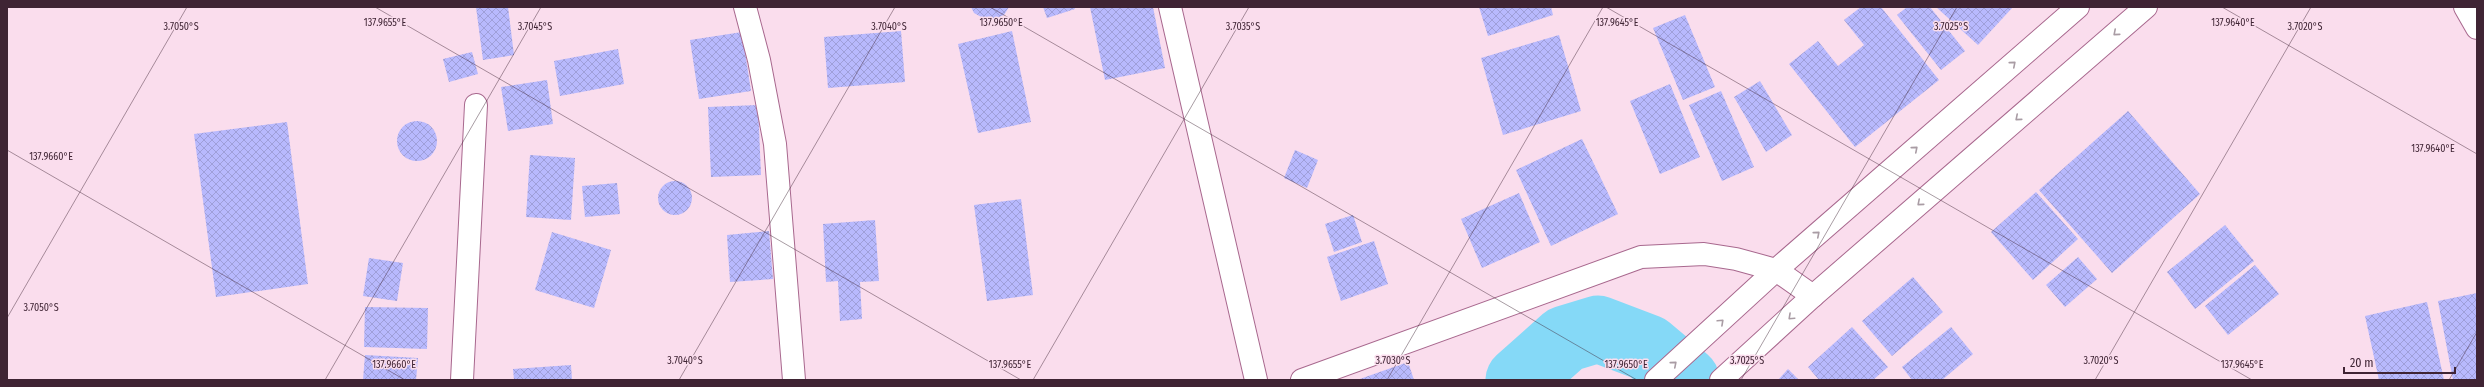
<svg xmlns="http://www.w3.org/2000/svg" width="2484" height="387" font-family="'Fira Sans Condensed',sans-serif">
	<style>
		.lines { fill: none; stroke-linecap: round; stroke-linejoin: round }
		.river { stroke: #85d9f7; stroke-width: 67 }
		.building { fill: url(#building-cross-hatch) }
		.minor-casing { stroke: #a8688e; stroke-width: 24 }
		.highway-casing { stroke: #a8688e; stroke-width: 24 }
		.minor { stroke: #fff; stroke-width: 22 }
		.highway { stroke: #fff; stroke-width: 22 }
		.oneway { stroke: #a99ca4 }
		.ticks { fill: none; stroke: #3f2434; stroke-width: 1; stroke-opacity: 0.45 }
		.ticks-label { font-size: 10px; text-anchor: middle; fill: #3f2434; stroke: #fadded; stroke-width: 3; stroke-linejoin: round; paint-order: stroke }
	</style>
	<defs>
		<pattern id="building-cross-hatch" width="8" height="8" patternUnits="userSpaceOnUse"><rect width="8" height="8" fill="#b8b9fd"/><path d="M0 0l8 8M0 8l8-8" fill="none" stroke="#9f9fd9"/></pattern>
	</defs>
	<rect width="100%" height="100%" fill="#fadded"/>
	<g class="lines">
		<polyline class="river" points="1519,380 1565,339 1598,329 1648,348 1686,380"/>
	</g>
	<g class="building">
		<polygon points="476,7 508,7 514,55 483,60"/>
		<polygon points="971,7 1009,7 1004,15 994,19 983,18 974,13"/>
		<polygon points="1043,7 1074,7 1075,9 1047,18"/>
		<polygon points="1090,7 1153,7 1165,68 1105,80"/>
		<polygon points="1479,7 1551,7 1553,15 1488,36"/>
		<polygon points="1861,7 1881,7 1939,80 1855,147 1789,64 1818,41 1838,66 1864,45 1844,20"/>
		<polygon points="1907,7 1930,7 1965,51 1941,70 1897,15"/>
		<polygon points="1936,7 2013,7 1978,45"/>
		<polygon points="1685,15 1715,87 1683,100 1653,28"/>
		<polygon points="901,31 905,82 828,88 824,37"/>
		<polygon points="1012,31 1031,122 978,133 958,44"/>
		<polygon points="742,32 751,91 699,99 690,40"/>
		<polygon points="1559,35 1581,111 1503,135 1481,58"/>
		<polygon points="618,49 624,84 560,96 554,61"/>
		<polygon points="472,52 478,74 449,82 443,59"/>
		<polygon points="547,80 553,124 508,131 501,87"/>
		<polygon points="1760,81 1792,135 1766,152 1734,97"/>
		<polygon points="1670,84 1700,157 1660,174 1630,101"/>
		<polygon points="1721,91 1754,167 1722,181 1689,105"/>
		<polygon points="758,105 761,175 711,177 708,107"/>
		<polygon points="2128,111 2200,194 2112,273 2039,190"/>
		<circle cx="417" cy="141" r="20"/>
		<polygon points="287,122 308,284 216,297 194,134"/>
		<polygon points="1582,139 1618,214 1551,246 1516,170"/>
		<polygon points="1295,150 1318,160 1307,188 1284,178"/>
		<polygon points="530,155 575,158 571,220 526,217"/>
		<circle cx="675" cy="198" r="17"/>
		<polygon points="617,183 620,214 585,217 582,186"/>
		<polygon points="2036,192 2078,239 2033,280 1991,232"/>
		<polygon points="1519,193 1540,242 1482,268 1461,219"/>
		<polygon points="1021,199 1033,295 987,301 974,205"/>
		<polygon points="1353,215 1362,242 1334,252 1325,224"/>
		<polygon points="875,220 879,281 860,282 862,319 840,321 838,281 826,282 823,224"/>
		<polygon points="2225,225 2254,261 2195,309 2167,272"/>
		<polygon points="769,231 773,279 730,282 727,235"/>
		<polygon points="552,232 611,250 594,308 535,290"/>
		<polygon points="1374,241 1388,284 1341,301 1327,257"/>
		<polygon points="2078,257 2097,279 2065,307 2046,285"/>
		<polygon points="369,258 403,263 397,301 363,296"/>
		<polygon points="2255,265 2279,294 2228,335 2205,306"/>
		<polygon points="1913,277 1943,312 1892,356 1862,321"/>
		<polygon points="2477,293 2477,380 2453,380 2438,301"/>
		<polygon points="2427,302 2444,380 2379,380 2365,316"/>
		<polygon points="365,307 428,308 427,349 364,347"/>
		<polygon points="1852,327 1888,367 1873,380 1819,380 1808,367"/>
		<polygon points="1951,327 1973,354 1942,380 1912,380 1902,367"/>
		<polygon points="365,355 418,358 416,380 363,380"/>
		<polygon points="1408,362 1414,380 1357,380"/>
		<polygon points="571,365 572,380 514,380 513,369"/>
		<polygon points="1788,369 1799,380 1778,380"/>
	</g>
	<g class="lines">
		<g class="minor-casing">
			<g id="minor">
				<polyline points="745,7 759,60 775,144 794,380"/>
				<polyline points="1170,7 1256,380"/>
				<polyline points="2465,7 2477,28"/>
				<polyline points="462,380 476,105"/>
				<polyline points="1302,380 1641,257 1704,254 1736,259 1776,270 1813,296"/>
			</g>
		</g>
		<g class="highway-casing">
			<g id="highway">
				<polyline points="1656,380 1776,270 2078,7"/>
				<polyline points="1721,380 1813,296 2146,7"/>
			</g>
		</g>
		<use href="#minor" class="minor"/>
		<use href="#highway" class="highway"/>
	</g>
	<defs><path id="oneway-chevron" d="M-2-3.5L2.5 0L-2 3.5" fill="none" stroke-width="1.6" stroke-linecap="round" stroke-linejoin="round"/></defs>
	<g class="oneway">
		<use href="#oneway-chevron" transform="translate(2116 33) rotate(139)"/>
		<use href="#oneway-chevron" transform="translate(2013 64) rotate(-41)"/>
		<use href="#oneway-chevron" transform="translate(2018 118) rotate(139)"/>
		<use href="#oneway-chevron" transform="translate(1915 149) rotate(-41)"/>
		<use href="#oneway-chevron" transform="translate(1920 203) rotate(139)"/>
		<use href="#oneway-chevron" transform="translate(1817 234) rotate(-41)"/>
		<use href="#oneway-chevron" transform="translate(1791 317) rotate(137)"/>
		<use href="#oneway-chevron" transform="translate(1721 322) rotate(-43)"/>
		<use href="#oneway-chevron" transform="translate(1674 364) rotate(-41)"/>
	</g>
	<path class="ticks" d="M375 7 1021 380M990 7 1637 380M1606 7 2252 380M2222 7 2477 154M7 150 405 380M7 318 187 7M325 380 541 7M679 380 895 7M1033 380 1249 7M1387 380 1603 7M1741 380 1957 7M2095 380 2311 7M2449 380 2477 332"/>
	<g class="ticks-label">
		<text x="385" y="26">137.9655°E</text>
		<text x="1001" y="26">137.9650°E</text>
		<text x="1617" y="26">137.9645°E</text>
		<text x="2233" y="26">137.9640°E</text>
		<text x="889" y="30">3.7040°S</text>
		<text x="1951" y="30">3.7025°S</text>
		<text x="2305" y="30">3.7020°S</text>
		<text x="181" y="30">3.7050°S</text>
		<text x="535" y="30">3.7045°S</text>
		<text x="1243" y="30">3.7035°S</text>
		<text x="2433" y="152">137.9640°E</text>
		<text x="51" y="160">137.9660°E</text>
		<text x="41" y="311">3.7050°S</text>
		<text x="685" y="364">3.7040°S</text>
		<text x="1393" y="364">3.7030°S</text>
		<text x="1747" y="364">3.7025°S</text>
		<text x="2101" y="364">3.7020°S</text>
		<text x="394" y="368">137.9660°E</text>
		<text x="1010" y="368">137.9655°E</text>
		<text x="1626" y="368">137.9650°E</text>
		<text x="2242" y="368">137.9645°E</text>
	</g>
	<rect width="2484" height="387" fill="none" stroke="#3f2434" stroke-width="16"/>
	<path d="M2344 367v6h111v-6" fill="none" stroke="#3f2434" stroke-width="2"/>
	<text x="2350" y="367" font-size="12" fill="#3f2434" stroke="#fadded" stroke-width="3" paint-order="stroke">20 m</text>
</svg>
